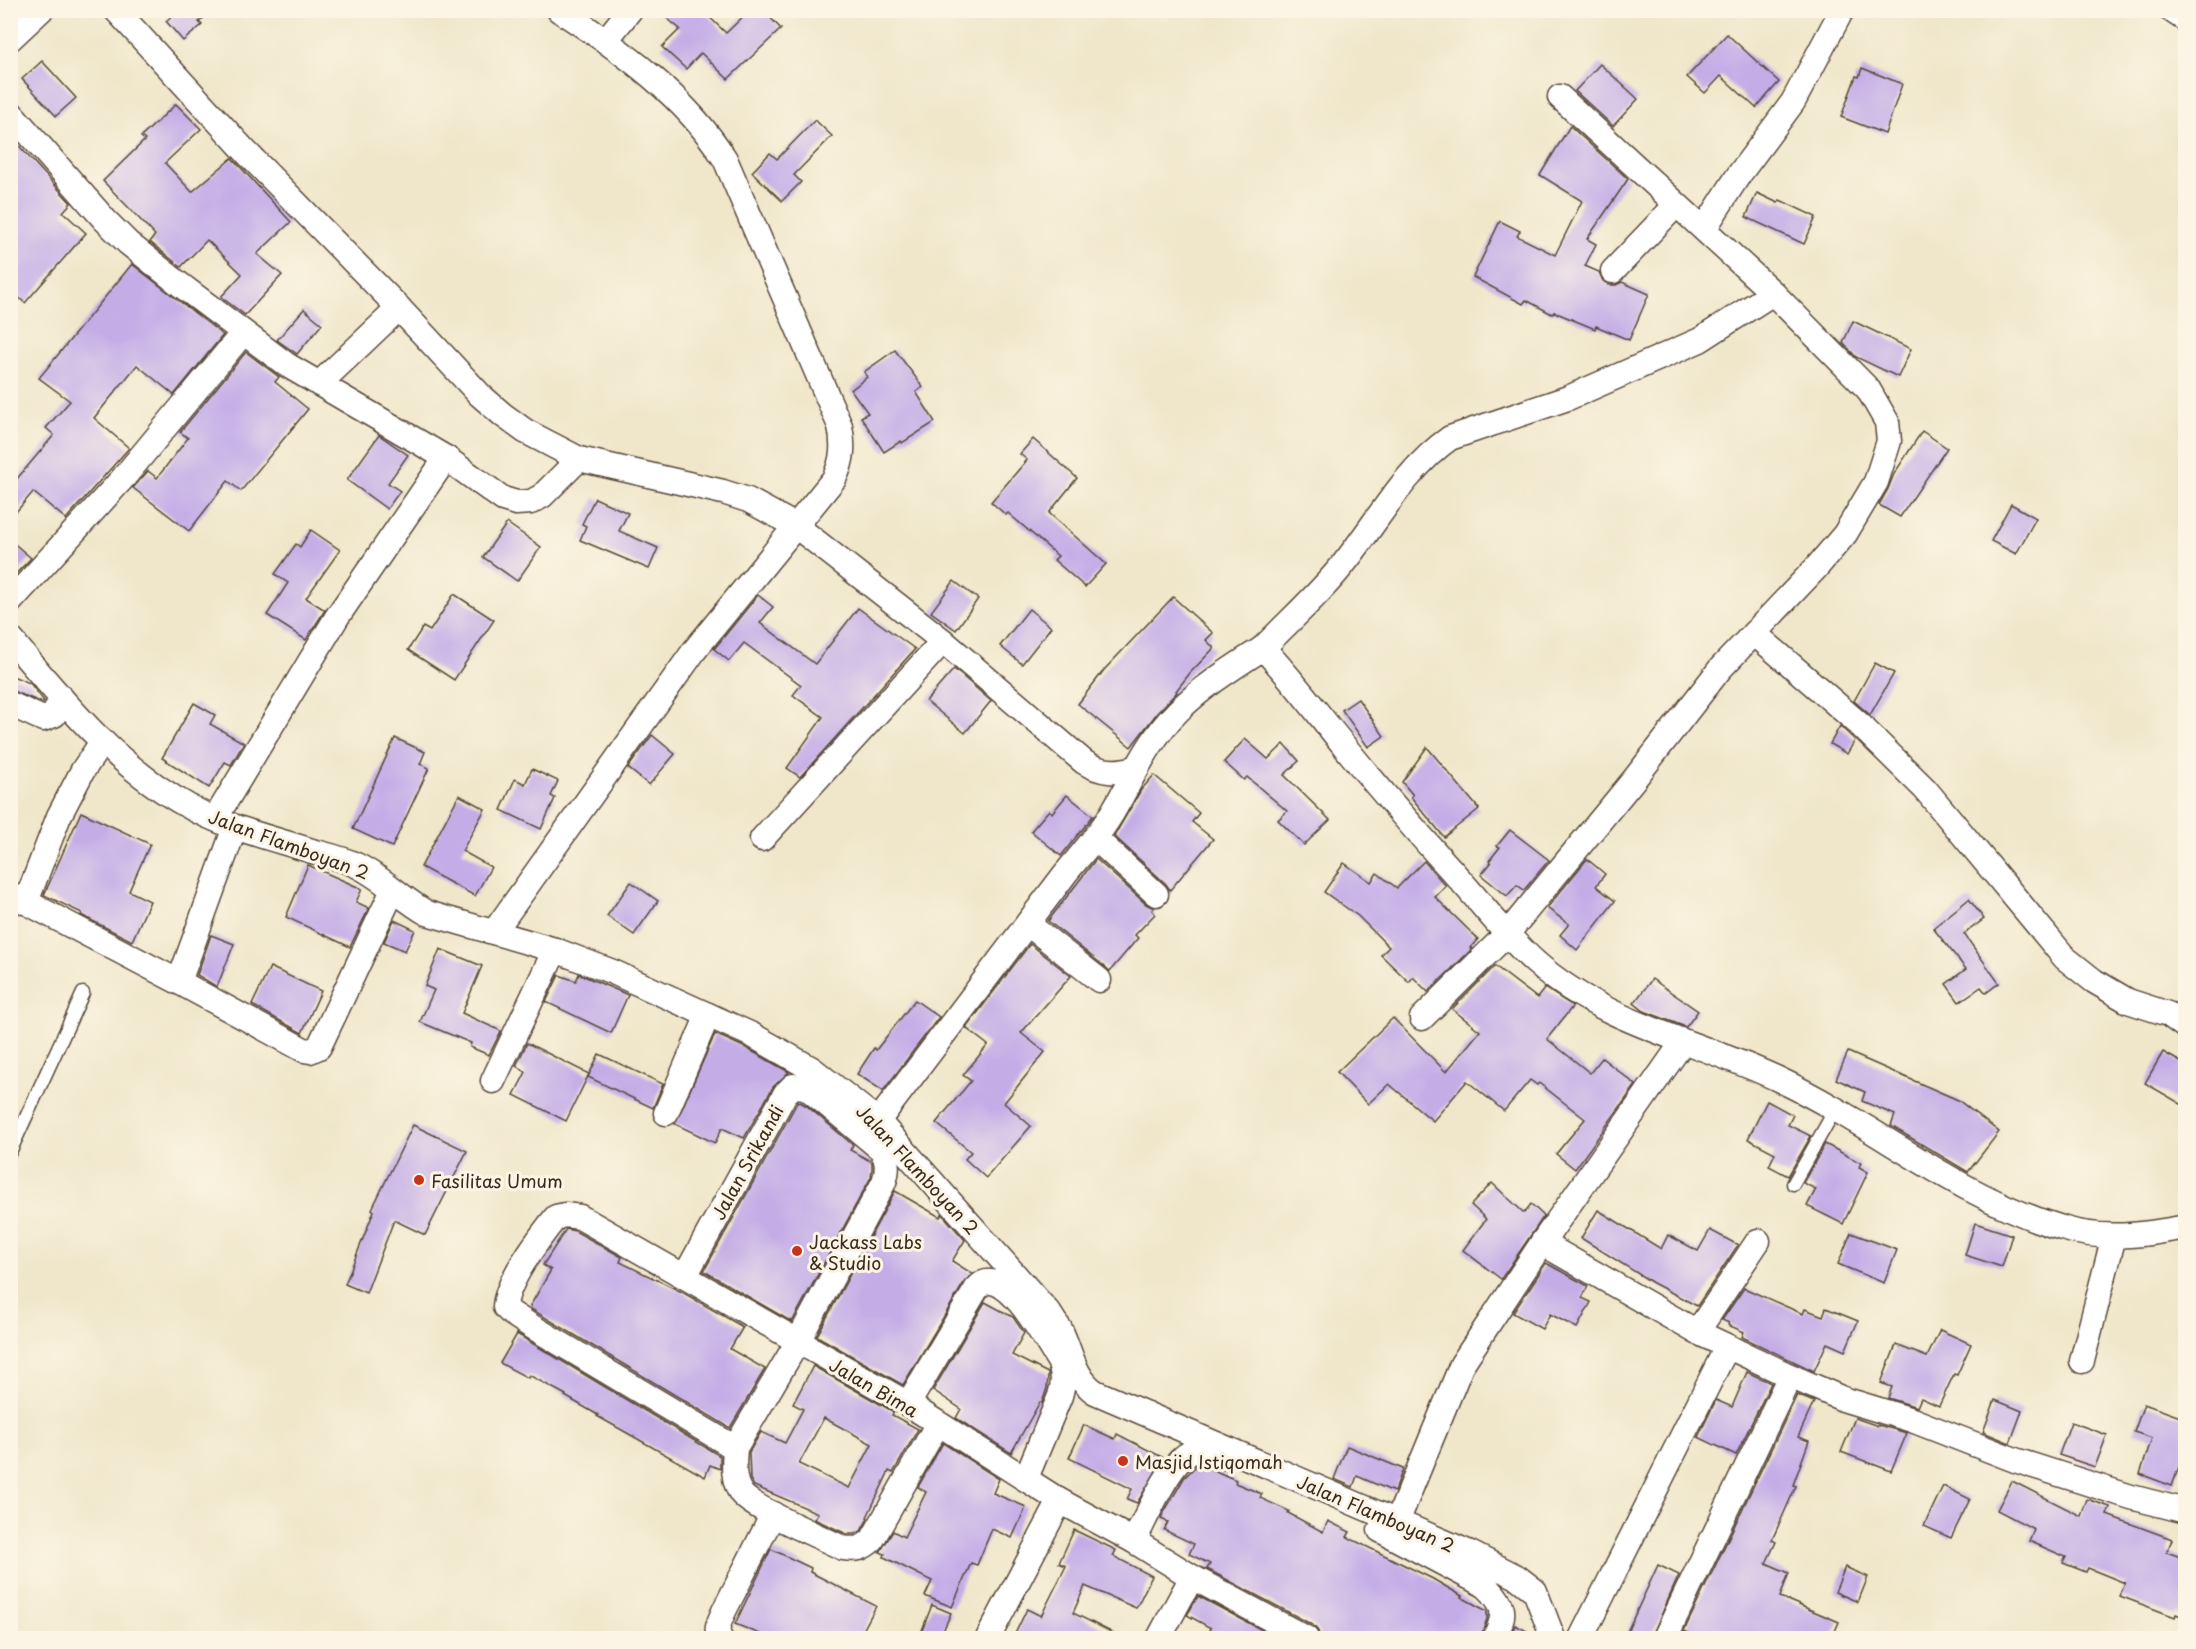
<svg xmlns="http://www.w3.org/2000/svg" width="2196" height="1649" font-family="'Playpen Sans',sans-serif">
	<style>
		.building { fill: #c4ade7; fill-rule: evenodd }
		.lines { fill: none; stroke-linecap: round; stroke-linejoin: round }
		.service-casing { stroke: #564638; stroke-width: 15 }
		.minor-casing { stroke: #564638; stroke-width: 27 }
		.service { stroke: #fff; stroke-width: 12 }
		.minor { stroke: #fff; stroke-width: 24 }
		.poi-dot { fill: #c8321e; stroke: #fcf5e5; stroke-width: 2 }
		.labels { text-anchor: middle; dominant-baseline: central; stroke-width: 6; stroke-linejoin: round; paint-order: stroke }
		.street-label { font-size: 18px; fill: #3b2a1e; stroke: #fcf5e5 }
		.poi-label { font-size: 18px; fill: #3b2a1e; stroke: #fcf5e5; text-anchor: start }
	</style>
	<rect width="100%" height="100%" fill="#fcf5e5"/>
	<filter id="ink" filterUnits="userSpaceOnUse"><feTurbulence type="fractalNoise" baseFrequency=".0167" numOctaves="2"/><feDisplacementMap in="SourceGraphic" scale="12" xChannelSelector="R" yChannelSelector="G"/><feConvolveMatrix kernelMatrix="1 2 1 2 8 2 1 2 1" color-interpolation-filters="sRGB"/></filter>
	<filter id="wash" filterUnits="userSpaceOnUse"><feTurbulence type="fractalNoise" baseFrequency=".008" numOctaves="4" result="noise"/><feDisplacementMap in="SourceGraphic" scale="24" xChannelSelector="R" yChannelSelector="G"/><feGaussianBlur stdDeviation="1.35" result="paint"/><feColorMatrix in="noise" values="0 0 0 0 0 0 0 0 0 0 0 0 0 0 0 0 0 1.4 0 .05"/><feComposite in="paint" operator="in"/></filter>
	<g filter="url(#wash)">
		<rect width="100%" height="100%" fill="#f0e7ca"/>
		<g id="blocks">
			<g class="building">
				<polygon points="179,10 212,10 199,22 202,25 183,41 166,21"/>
				<polygon points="657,10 702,10 726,33 750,10 763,10 781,29 728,79 701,53 686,69 662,47 680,29"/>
				<polygon points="1727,34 1779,82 1756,108 1721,76 1705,93 1687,77"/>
				<polygon points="42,61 76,98 56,116 22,79"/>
				<polygon points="1600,64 1638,99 1613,126 1575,91"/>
				<polygon points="1862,68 1902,84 1885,134 1841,117 1856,76 1859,77"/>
				<polygon points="176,104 201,129 165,163 192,192 232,158 291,222 257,254 282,275 245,315 221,297 242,274 207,240 181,267 150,242 155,235 103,181 145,140 141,137"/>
				<polygon points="815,120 832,136 794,175 801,182 782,201 752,172 770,153 777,159"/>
				<polygon points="1570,126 1628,179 1587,239 1596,244 1585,266 1599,272 1603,281 1609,285 1616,285 1622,282 1649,294 1629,340 1596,326 1595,329 1554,312 1552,314 1526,300 1523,304 1473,277 1500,221 1520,231 1517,236 1555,255 1582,201 1540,175"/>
				<polygon points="10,136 71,203 63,212 86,233 25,303 10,290"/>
				<polygon points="1757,193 1778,203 1780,200 1816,217 1804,244 1746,217"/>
				<polygon points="132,264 223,335 174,395 137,365 94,418 129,448 66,519 33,492 10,519 10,487 54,435 46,428 70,401 39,378"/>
				<polygon points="304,309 322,324 297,354 277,340"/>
				<polygon points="1853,321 1911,349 1898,377 1856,357 1843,343"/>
				<polygon points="895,350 923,387 916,392 935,422 902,443 901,441 884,452 861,417 868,413 851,390 867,377 864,372"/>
				<polygon points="246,352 279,377 275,382 308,409 241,491 228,481 189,531 133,488 148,471 157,478 188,438 180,432"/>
				<polygon points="1922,431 1947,448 1900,517 1879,505 1888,489 1894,474"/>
				<polygon points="379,435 408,455 388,483 400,491 387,509 347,480"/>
				<polygon points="1033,439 1077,478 1049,513 1106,564 1085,587 1054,560 1058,556 1008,513 1006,515 991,502 1027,460 1020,454"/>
				<polygon points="595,498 628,513 619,531 658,548 649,569 580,540 586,526 582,524"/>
				<polygon points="2011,504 2036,518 2016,554 1991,541"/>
				<polygon points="507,523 541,547 517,581 483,557"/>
				<polygon points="311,530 340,550 306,598 325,610 306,640 267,615 288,583 275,574 296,544 300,547"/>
				<polygon points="10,540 31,558 10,580"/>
				<polygon points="954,581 978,599 956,630 931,612"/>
				<polygon points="454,594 494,620 454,680 408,650 423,627 430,631"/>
				<polygon points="758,595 773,607 760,623 815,664 858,608 915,649 800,777 787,768 823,717 793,695 801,685 744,643 729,661 714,649"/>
				<polygon points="1173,597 1213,633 1206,640 1214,648 1190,673 1176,691 1177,692 1157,713 1131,747 1078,704 1104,670"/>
				<polygon points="1029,609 1051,627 1022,664 1000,646"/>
				<polygon points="1875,663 1894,673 1870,715 1854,701"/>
				<polygon points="954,669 991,701 965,733 926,701"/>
				<polygon points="10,675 30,683 44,701 43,703 10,690"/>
				<polygon points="1358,699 1384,736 1368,747 1342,710"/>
				<polygon points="194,703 215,715 210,724 244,743 231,765 225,762 209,788 162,758"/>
				<polygon points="1840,726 1855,740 1847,754 1830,744"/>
				<polygon points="652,735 675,754 649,785 628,768"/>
				<polygon points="395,738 425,752 420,764 429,768 392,847 353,829"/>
				<polygon points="1245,739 1268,759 1284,744 1299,761 1284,775 1330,820 1304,845 1278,820 1287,811 1247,777 1244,780 1224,762"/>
				<polygon points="1427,747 1479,809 1444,837 1411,797 1413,795 1402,782"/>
				<polygon points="532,769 558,781 551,796 555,798 541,829 501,810 515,779 525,784"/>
				<polygon points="1154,775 1199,813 1192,822 1213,839 1170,890 1166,884 1114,836 1141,790"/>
				<polygon points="459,795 485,809 462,851 491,867 475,896 421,867"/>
				<polygon points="1067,795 1093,816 1061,856 1031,831 1049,810 1052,813"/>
				<polygon points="81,812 150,844 129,891 150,901 132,941 81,915 82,913 44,895"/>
				<polygon points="1510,830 1549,860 1524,890 1517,885 1507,896 1481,875 1491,863 1489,861 1500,847 1497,846"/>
				<polygon points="1096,859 1146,904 1154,908 1152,910 1155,914 1135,935 1138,938 1110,971 1048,921"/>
				<polygon points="1587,859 1605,874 1596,886 1615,901 1577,950 1560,935 1569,924 1547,908"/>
				<polygon points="1424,861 1446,886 1435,897 1478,939 1470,948 1472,949 1428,992 1413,977 1409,982 1381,955 1389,947 1358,916 1324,892 1344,863 1371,882 1377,873 1397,888"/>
				<polygon points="308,865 362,889 356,902 369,908 350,947 286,917"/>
				<polygon points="631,882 658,901 634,935 607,916"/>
				<polygon points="1969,899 1984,919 1964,934 1999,983 1986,993 1981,987 1959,1002 1946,984 1966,969 1933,928"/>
				<polygon points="394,920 415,930 405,951 384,942"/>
				<polygon points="211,935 234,944 217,987 197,975"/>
				<polygon points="1030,944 1071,976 1021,1033 1045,1052 1004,1103 1031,1126 986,1178 965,1159 971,1152 936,1123 971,1081 963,1075 988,1045 966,1028"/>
				<polygon points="440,949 482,966 462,1013 501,1031 489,1055 470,1047 471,1043 420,1022 434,990 425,986"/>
				<polygon points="1495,966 1537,998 1545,988 1573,1006 1547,1039 1590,1073 1602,1058 1636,1085 1575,1169 1556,1154 1585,1119 1539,1083 1537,1085 1530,1080 1504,1111 1467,1081 1433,1121 1389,1084 1368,1104 1337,1072 1393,1018 1446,1072 1480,1031 1452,1009"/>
				<polygon points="270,967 321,991 302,1033 252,1005"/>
				<polygon points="579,974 628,995 611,1033 546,1002 559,975 576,981"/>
				<polygon points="1652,979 1698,1011 1686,1027 1644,1011 1634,1003"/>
				<polygon points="915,1000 939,1017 883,1091 857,1074 874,1048 876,1050"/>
				<polygon points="715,1034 746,1048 789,1072 773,1087 744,1138 722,1128 715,1143 675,1124"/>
				<polygon points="527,1043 589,1074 566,1121 514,1095 526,1072 516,1066"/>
				<polygon points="1848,1052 1958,1100 1999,1132 1968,1172 1891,1126 1895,1115 1862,1101 1865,1092 1836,1079"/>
				<polygon points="2163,1052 2186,1065 2186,1107 2145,1083"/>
				<polygon points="599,1054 663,1084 653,1108 588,1077"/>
				<polygon points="798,1101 807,1106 853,1145 850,1150 872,1162 872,1169 871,1177 792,1322 704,1271"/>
				<polygon points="1767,1101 1793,1115 1788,1125 1811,1136 1788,1176 1769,1166 1775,1153 1748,1139"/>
				<polygon points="413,1125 467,1151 425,1235 394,1220 366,1293 345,1284 374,1211 372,1209"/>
				<polygon points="1825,1144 1861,1163 1859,1167 1868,1172 1843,1224 1807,1206 1816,1189 1803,1183"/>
				<polygon points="1492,1183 1524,1213 1531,1204 1544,1216 1501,1279 1463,1250 1486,1219 1471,1205"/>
				<polygon points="895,1191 940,1217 942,1214 965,1240 952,1261 973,1274 965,1281 903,1385 817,1336"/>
				<polygon points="1598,1210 1661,1249 1668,1235 1698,1251 1710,1230 1738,1245 1697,1306 1653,1283 1581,1238"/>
				<polygon points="1975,1223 2012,1235 2002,1267 1965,1255"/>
				<polygon points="566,1229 575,1231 622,1257 620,1262 682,1292 743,1327 730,1349 765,1369 730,1428 531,1309 530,1306 551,1270 543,1265"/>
				<polygon points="1851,1233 1897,1250 1884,1283 1838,1264"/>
				<polygon points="1546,1263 1588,1286 1582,1298 1591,1302 1577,1328 1550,1314 1542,1329 1513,1313"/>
				<polygon points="1744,1288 1803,1314 1805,1309 1823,1316 1826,1308 1858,1321 1845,1351 1827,1343 1814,1371 1742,1337 1744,1332 1728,1325 1729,1323 1722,1320"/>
				<polygon points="985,1302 1013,1317 1024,1333 1012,1355 1048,1373 1048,1376 1047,1388 1042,1403 1040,1402 1011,1453 956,1418 961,1409 933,1390"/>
				<polygon points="1940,1330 1971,1344 1957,1375 1954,1374 1939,1406 1921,1398 1917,1407 1888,1398 1892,1387 1881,1383 1896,1345 1927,1357"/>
				<polygon points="517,1334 720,1456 720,1469 710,1465 705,1477 597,1416 598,1415 565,1396 566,1395 529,1375 528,1378 500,1363"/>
				<path d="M813 1366 894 1412 892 1415 918 1429 893 1473 889 1471 867 1517 868 1518 861 1531 855 1534H847L814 1519 818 1513 754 1486 750 1479 749 1452 761 1432 785 1443 803 1409 793 1404ZM824 1418 872 1444 849 1488 799 1464Z"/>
				<polygon points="1747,1372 1771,1383 1736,1455 1698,1437 1716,1400 1732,1407"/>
				<polygon points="1797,1395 1814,1402 1798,1437 1809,1441 1793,1485 1796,1486 1772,1540 1776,1542 1766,1563 1789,1573 1780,1597 1839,1622 1832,1638 1700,1638 1684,1631"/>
				<polygon points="1995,1400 2022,1411 2010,1443 1983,1432"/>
				<polygon points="2144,1404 2186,1419 2186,1447 2172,1486 2140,1474 2152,1438 2134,1432"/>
				<polygon points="1855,1418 1878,1426 1878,1425 1907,1433 1891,1471 1841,1452"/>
				<polygon points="2071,1422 2107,1435 2095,1467 2059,1455"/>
				<polygon points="1084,1425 1115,1439 1117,1434 1164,1458 1137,1503 1127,1499 1132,1489 1069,1458"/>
				<polygon points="943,1443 999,1479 993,1493 1026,1507 1012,1538 992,1529 977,1565 971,1563 952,1607 925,1596 932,1581 884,1557 885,1554 880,1552 893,1531 904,1537 926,1492 918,1487"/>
				<polygon points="1347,1446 1403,1469 1394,1492 1357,1476 1353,1487 1334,1479"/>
				<polygon points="1197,1465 1204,1466 1236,1480 1235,1483 1262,1494 1260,1498 1289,1511 1288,1513 1323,1532 1328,1521 1350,1532 1347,1537 1433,1579 1462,1596 1461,1597 1487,1611 1487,1619 1480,1638 1320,1638 1318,1631 1313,1625 1207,1569 1210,1564 1189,1554 1194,1544 1164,1530 1168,1522 1161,1519 1163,1514 1184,1478"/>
				<polygon points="2012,1481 2081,1516 2087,1499 2110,1507 2107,1515 2172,1539 2167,1552 2186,1559 2186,1618 2176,1614 2175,1617 2120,1596 2125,1583 2088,1568 2086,1572 2063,1563 2066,1557 2029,1541 2034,1529 1997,1510"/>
				<polygon points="1943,1486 1970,1499 1951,1538 1924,1526"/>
				<polygon points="1074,1530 1116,1550 1113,1556 1152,1576 1136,1608 1085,1586 1073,1613 1123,1638 1013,1638 1027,1609 1041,1616 1066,1566 1059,1563"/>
				<polygon points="771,1549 811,1568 810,1572 876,1606 859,1638 770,1638 735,1624"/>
				<polygon points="1658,1565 1679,1575 1651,1638 1640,1638 1627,1632"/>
				<polygon points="1845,1567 1868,1577 1858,1602 1835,1592"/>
				<polygon points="1198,1596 1277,1638 1207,1638 1211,1628 1187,1615"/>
				<polygon points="932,1605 951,1613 940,1638 919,1638"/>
				<polygon points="1515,1625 1537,1636 1538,1638 1510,1638"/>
			</g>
		</g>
	</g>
	<g filter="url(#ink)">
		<use href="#blocks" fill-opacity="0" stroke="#564638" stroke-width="1.5"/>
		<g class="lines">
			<g class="service-casing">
				<g id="service">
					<polyline points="2160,10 2186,27"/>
					<polyline points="10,1152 83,993"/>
					<polyline points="1793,1184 1836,1108"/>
				</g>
			</g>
			<g class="minor-casing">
				<g id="minor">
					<path d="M116 10 246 152 399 308 480 395 503 415 525 431 579 459 723 492 748 500 796 526 943 641 1084 762C1101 773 1116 773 1135 768"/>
					<polyline points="10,39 41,10"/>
					<polyline points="606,40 630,10"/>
					<polyline points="10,112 105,220 128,243 178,283 287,365 446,458 503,499 516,503 531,502 542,496 579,459"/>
					<polyline points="1704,229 1738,176 1793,102 1842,10"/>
					<polyline points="1613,271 1676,205"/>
					<polyline points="319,384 399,308"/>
					<polyline points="10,602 124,477 243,333"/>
					<polyline points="1754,633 1858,723 1925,789 2065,958 2094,981 2128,1001 2168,1014 2186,1027"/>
					<path d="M10 638C63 701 115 766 188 806 227 828 271 838 312 851 327 855 342 858 356 865 382 877 402 899 427 913L555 950 613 972 752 1035 812 1069 878 1121 1049 1313C1052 1318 1056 1324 1060 1329 1071 1351 1074 1378 1095 1392L1470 1553 1517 1577 1535 1591 1553 1638"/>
					<path d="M1263 648C1292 618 1324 590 1349 557 1380 517 1407 468 1450 438L1568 398 1700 340 1773 293"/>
					<polyline points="10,704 43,719 54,715 61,698"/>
					<polyline points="215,819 337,617 446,458"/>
					<polyline points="1095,838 1156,894"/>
					<polyline points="762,839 943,641"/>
					<polyline points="10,895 26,902 59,816 83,770 102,742"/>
					<polyline points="26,902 179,982 304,1050 310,1051 319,1047 393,890"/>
					<polyline points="1028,924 1099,980"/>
					<path d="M494 932 694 651 834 479C843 461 844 446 840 426L725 159C685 96 622 50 559 10"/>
					<polyline points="179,982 235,827"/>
					<polyline points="1422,1018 1507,934 1636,777 1720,669 1816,568 1845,534 1876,482 1889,441 1887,422 1868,389 1773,293 1560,97"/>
					<polyline points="493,1081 555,950"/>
					<polyline points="666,1113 708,1015"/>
					<path d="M878 1121 1065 874C1082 853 1102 832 1115 808 1135 773 1149 740 1178 711 1203 686 1234 667 1263 648 1294 681 1321 718 1350 753 1386 797 1424 840 1462 882 1486 909 1508 938 1535 962 1604 1024 1699 1041 1780 1080 1876 1125 1959 1198 2062 1228 2103 1241 2144 1235 2186 1227"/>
					<polyline points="1542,1243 1697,1332 1790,1376 1843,1399 1912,1420 2015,1460 2131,1497 2186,1511"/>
					<path d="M685 1276 785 1094 793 1086 806 1087 882 1150C888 1162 888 1170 884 1182L797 1343 735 1448C734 1463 732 1480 741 1493 751 1508 823 1538 843 1548 856 1550 862 1549 872 1540L937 1425"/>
					<polyline points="1697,1332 1758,1241"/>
					<polyline points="2082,1361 2114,1236"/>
					<path d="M908 1404 977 1288C1003 1259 1046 1342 1059 1361 1064 1374 1064 1383 1060 1396L1026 1478"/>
					<path d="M735 1448 531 1326 511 1313 505 1307C506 1282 540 1237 556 1217L565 1215 580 1217 908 1404 1060 1501 1134 1541 1192 1577 1306 1638"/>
					<polyline points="1397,1522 1462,1364 1542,1243 1683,1042"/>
					<path d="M1380 1530 1486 1586C1505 1604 1507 1615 1494 1638"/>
					<path d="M1134 1541C1145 1520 1168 1465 1188 1454 1199 1447 1212 1453 1223 1457"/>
					<path d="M720 1638C714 1629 721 1619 724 1611L773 1514"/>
					<polyline points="988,1638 1060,1501"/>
					<polyline points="1159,1638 1192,1577"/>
					<polyline points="1581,1638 1727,1347"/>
					<polyline points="1665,1638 1790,1376"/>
				</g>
			</g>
			<use href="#service" class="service"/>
			<use href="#minor" class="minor"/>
		</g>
	</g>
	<g class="poi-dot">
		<circle cx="419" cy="1180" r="6"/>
		<circle cx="797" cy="1251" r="6"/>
		<circle cx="1123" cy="1461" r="6"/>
	</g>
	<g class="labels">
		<g class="street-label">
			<text transform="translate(289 844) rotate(20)">Jalan Flamboyan 2</text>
			<text transform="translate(747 1162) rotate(-61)">Jalan Srikandi</text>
			<text transform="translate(918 1169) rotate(47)">Jalan Flamboyan 2</text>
			<text transform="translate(874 1387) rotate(30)">Jalan Bima</text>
			<text transform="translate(1376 1513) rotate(23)">Jalan Flamboyan 2</text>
		</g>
		<g class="poi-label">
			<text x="431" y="1180">Fasilitas Umum</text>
			<text x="809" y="1241">Jackass Labs<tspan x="809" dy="21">&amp; Studio</tspan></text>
			<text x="1135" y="1461">Masjid Istiqomah</text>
		</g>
	</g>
	<rect width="2196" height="1649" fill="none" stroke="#fcf5e5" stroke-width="36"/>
</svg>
